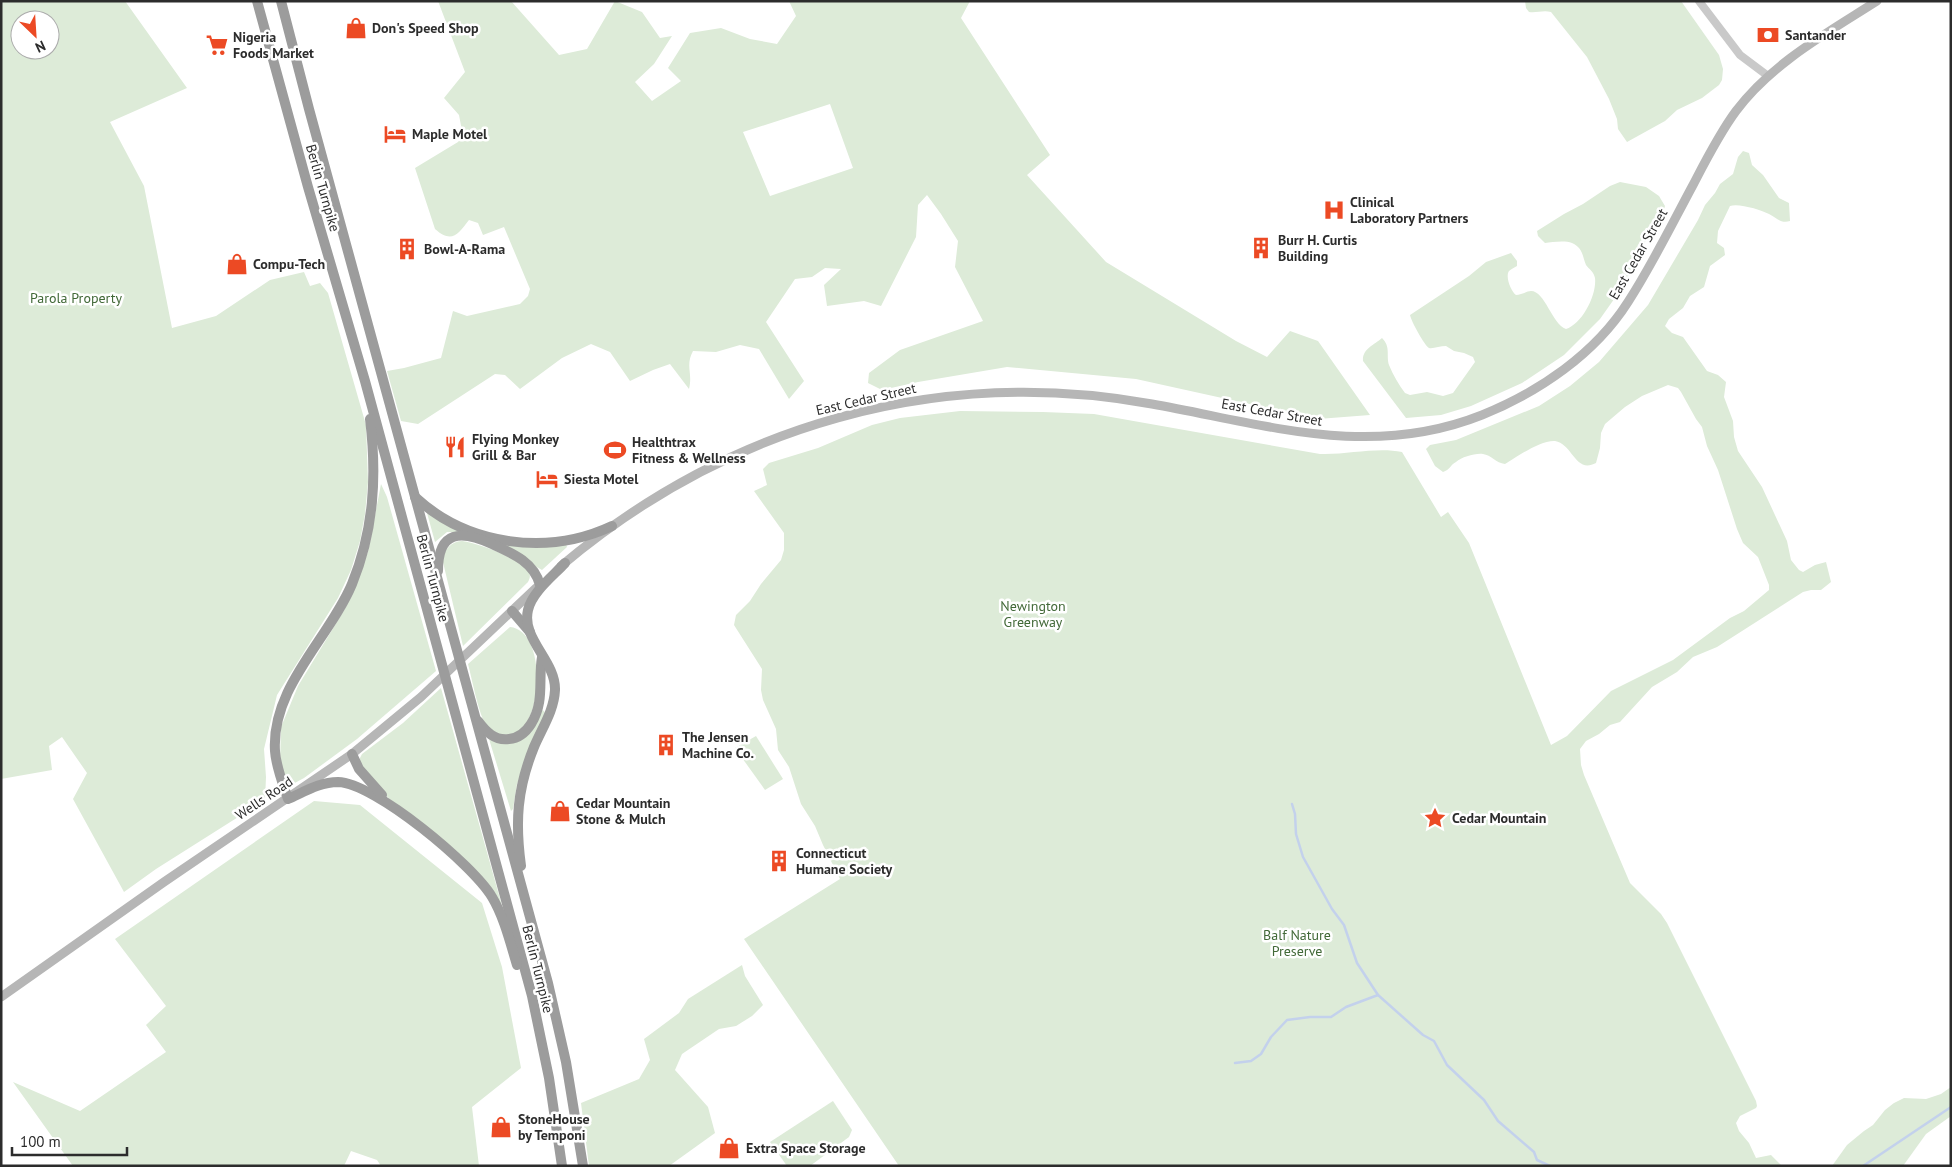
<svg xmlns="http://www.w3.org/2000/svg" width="1952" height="1167" font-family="'PT Sans',sans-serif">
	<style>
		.green { fill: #ddebd8; fill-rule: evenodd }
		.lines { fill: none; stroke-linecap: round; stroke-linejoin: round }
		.stream { stroke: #c3d1ec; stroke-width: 2.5 }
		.tertiary { stroke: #c9c9c9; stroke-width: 8 }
		.secondary { stroke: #b6b6b6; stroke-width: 9 }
		.trunk { stroke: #9c9c9c; stroke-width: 10 }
		.labels { text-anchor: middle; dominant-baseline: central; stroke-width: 5; stroke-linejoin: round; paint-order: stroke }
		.poi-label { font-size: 14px; font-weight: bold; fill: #2c2c2c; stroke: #fff; text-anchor: start }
		.street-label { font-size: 14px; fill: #2c2c2c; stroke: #fff }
		.park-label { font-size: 14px; fill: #426938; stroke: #fff }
	</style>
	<rect width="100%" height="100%" fill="#fff"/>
	<g class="green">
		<path d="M1 1H125L187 88 110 122 144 186 172 328 216 316 270 280 304 272 310 286 320 283 328 293 366 425 368 482 365 514 360 541 351 570 338 598 277 695 264 749 266 777 265 800 156 869 124 892 73 799 87 773 62 737 49 746 52 770 1 779ZM20 20H50V50H20Z"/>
		<path d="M438 1H511L559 55 587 49 615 1 642 12 660 38 672 36 654 64 635 82 652 101 681 81 668 68 690 33 721 28 750 39 777 44 796 16 789 1H970L961 18 1050 155 1027 175 1106 262 1236 341 1267 357 1290 331 1318 341 1370 415 1318 419 1136 379 1007 367 918 382 882 390 868 383 869 373 900 350 983 321 955 267 958 241 941 214 927 195 918 205 916 237 881 306 864 301 827 306 824 285 841 269 825 268 812 277 795 279 766 322 804 381 789 399 759 349 740 345 716 352 693 351C685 366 693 373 689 389L670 364 653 370 630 381 610 352 591 344 562 358 520 389 505 375 495 374 418 424 401 421 387 371 404 368 441 358 453 311 467 316 520 304 528 296 530 289 504 227 483 235 478 223 469 220C458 234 452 244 435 229L415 168 458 142 463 136 459 115 444 98 465 72ZM830 104 853 168 770 196 743 132Z"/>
		<path d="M1525 1H1681L1719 55 1723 69 1722 80 1719 85 1702 98 1677 110 1665 121 1627 142 1618 129 1617 119 1609 99 1587 57 1551 12C1543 10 1537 13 1529 12L1526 8Z"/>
		<path d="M1743 151 1749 153 1752 165 1763 175 1779 198 1789 203 1790 221C1781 224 1777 218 1769 214 1761 210 1739 203 1730 206L1718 231 1717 243 1724 248 1725 255 1710 266 1704 287 1690 296 1683 308 1669 319 1665 326 1672 333 1683 337 1707 371 1718 375 1726 382 1724 397 1733 421 1734 437 1738 451 1762 487 1787 541 1791 560 1799 570 1803 572 1815 565 1826 562 1831 582 1821 590H1811L1803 592 1717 647 1693 657 1677 672 1652 687 1620 722 1610 725 1599 734 1586 741 1580 749 1581 765 1584 775 1630 883 1661 914 1667 923 1756 1101 1757 1106 1756 1108 1740 1116 1736 1123 1739 1131 1749 1143 1756 1158 1771 1155 1782 1166H899L744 939 840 879 823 845 815 826 801 804 789 767 778 750 776 729 763 700 761 690 762 669 734 625 736 615 750 601 761 584 781 560 784 550V533L754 491 767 485 763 469 769 463 818 448 872 425 900 418 960 411 1043 412 1094 414 1320 454C1347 455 1376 447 1402 452L1441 517 1448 512 1469 543 1551 745 1567 736 1611 691 1673 660 1730 618 1744 611 1769 590V585L1758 557 1743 543 1737 529 1718 470 1707 446 1702 427 1696 419 1681 392 1678 388 1668 385 1642 396 1625 407 1605 424 1601 433 1600 448 1596 463C1575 474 1573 444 1555 441 1540 440 1517 457 1505 464 1496 463 1491 455 1483 454 1475 453 1462 457 1456 462 1450 465 1450 470 1443 472L1435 466 1426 449 1430 445 1456 440 1539 406 1570 386 1599 362 1648 305 1698 220 1705 205 1715 193 1720 184 1733 174 1738 157Z"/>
		<path d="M1620 182 1646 187 1659 196 1665 206 1662 216 1642 247 1624 285 1600 319 1564 355 1522 383 1471 406 1441 415 1406 418 1363 361C1362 349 1374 345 1382 338 1391 347 1386 355 1389 365 1393 375 1399 385 1405 393L1410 395 1427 392 1443 396 1453 393 1475 362 1473 357 1464 353 1454 351 1446 346C1440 346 1433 349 1429 348 1425 346 1411 321 1410 315L1469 276 1486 262 1511 253 1517 261V266C1514 268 1511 269 1509 271 1505 277 1511 291 1516 295 1521 295 1527 291 1531 291 1545 291 1552 324 1566 329 1582 324 1597 295 1595 278 1594 272 1589 269 1586 265 1582 255 1583 248 1572 243 1565 240 1552 242 1545 243L1538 236 1537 231 1564 214 1583 204 1610 186Z"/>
		<polygon points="381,484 387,497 436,671 357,739 304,778 291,785 286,781 280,762 281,727 298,686 346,607 368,552"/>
		<polygon points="427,513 428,513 463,532 447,532 435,542"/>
		<path d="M462 541C478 543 519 558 528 571 531 575 530 578 528 582L463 646 442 558C447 548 450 542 462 541Z"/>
		<polygon points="496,544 566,544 567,547 542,570"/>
		<path d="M510 627C545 630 544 715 518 732 514 734 508 735 503 735 495 735 489 729 485 723 478 711 472 679 468 664Z"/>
		<polygon points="441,688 504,913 496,899 381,791 360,764 360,758 362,754 403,723"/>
		<polygon points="542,710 544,711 545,713 517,784 513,809 511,811 489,739 506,744"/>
		<polygon points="756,736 783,779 765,790 735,748"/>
		<polygon points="314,801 360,805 482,903 502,967 521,1068 472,1107 479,1166 381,1166 377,1160 351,1151 344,1166 73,1166 13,1082 80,1111 166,1052 146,1025 166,1006 115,939"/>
		<polygon points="742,965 745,976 763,1005 752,1016 736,1026 719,1029 682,1054 675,1070 708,1107 715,1133 669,1166 589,1166 581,1103 639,1079 650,1060 644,1039 679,1013 688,999"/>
		<polygon points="1951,1087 1951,1116 1926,1134 1903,1166 1832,1166 1847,1145 1864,1131 1873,1125 1885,1110 1894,1103 1904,1098 1926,1099 1941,1094"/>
		<polygon points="833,1101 852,1130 849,1137 810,1166 787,1166 770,1142"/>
	</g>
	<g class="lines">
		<g class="stream">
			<polyline points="1292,804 1295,814 1296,834 1303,857 1332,909 1344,925 1357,963 1378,995 1423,1035 1434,1041 1447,1065 1484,1100 1498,1121 1534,1152 1537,1160 1550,1166"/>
			<polyline points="1235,1063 1251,1061 1261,1054 1271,1037 1287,1020 1310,1017 1331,1017 1346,1007 1378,995"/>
			<polyline points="1863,1166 1951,1107"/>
		</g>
		<polyline class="tertiary" points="1699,1 1740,55 1768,76"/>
		<g class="secondary">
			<path d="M561 566C727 426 936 365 1152 404 1265 424 1369 460 1482 415 1539 392 1595 354 1628 302 1652 265 1672 224 1693 185 1706 160 1719 134 1736 111 1772 63 1827 33 1877 1"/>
			<polyline points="1,997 164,882 352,754 421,697 536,588"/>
		</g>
		<g class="trunk">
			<polyline points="257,1 308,187 365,381 532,996 549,1078 562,1166"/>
			<polyline points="281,1 309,109 548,983 566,1062 583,1166"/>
			<path d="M370 419C377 476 374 530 352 584 329 639 271 687 275 751 276 767 283 784 288 799 304 792 320 782 338 782 375 783 473 865 492 897 504 917 510 942 517 965"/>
			<path d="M415 497C468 546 548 556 612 526"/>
			<path d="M438 571C438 530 461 530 492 544 512 553 534 562 540 585"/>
			<polyline points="512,611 530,632"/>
			<path d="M478 721C486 732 495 741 509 739 519 738 526 732 531 724 545 702 538 680 542 657"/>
			<polyline points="352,754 359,769 382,795"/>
			<path d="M521 866C515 822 517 789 534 747 542 728 554 711 555 690 556 661 521 639 528 610 532 592 553 576 565 563"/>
		</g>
	</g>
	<defs>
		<g id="shop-bare" transform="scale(1.725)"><path d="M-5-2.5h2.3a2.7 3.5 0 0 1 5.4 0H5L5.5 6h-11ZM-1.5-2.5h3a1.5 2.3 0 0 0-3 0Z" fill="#ec4a24" stroke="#fff" stroke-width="2.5" paint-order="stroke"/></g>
		<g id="bank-bare" transform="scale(1.725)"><path d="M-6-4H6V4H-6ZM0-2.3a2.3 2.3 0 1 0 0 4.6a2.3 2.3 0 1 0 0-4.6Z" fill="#ec4a24" stroke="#fff" stroke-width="2.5" paint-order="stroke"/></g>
		<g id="supermarket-bare" transform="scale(1.725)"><path d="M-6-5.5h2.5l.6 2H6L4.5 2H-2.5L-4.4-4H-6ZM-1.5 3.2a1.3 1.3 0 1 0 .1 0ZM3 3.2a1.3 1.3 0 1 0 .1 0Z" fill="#ec4a24" stroke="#fff" stroke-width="2.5" paint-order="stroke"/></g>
		<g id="hotel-bare" transform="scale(1.725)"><path d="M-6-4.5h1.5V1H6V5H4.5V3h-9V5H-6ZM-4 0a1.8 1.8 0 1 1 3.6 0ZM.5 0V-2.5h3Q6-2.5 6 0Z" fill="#ec4a24" stroke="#fff" stroke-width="2.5" paint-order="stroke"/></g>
		<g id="hospital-bare" transform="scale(1.725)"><path d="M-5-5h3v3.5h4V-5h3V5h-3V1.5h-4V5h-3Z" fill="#ec4a24" stroke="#fff" stroke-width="2.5" paint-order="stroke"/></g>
		<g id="building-bare" transform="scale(1.725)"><path d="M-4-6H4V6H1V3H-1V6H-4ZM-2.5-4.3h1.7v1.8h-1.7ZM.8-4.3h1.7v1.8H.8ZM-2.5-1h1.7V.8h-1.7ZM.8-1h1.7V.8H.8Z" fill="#ec4a24" stroke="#fff" stroke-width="2.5" paint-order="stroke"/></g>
		<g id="restaurant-bare" transform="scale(1.725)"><path d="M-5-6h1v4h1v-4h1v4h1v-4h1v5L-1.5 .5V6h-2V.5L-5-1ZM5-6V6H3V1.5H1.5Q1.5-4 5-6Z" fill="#ec4a24" stroke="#fff" stroke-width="2.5" paint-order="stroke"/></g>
		<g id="stadium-bare" transform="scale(1.725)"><path d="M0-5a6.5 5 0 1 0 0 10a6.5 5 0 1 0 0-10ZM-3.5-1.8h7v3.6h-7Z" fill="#ec4a24" stroke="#fff" stroke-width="2.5" paint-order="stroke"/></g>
		<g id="sight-bare" transform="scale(1.725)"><path d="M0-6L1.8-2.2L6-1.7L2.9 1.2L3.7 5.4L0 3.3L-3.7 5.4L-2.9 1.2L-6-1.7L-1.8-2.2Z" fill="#ec4a24" stroke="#fff" stroke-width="2.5" paint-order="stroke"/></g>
	</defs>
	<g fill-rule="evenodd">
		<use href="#shop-bare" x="356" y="28"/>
		<use href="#bank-bare" x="1768" y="35"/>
		<use href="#supermarket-bare" x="217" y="45"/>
		<use href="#hotel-bare" x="395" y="134"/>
		<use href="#hospital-bare" x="1334" y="210"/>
		<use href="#building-bare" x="1261" y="248"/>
		<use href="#building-bare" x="407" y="249"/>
		<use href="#shop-bare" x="237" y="264"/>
		<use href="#restaurant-bare" x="455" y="447"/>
		<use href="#stadium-bare" x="615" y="450"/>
		<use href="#hotel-bare" x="547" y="479"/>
		<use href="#building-bare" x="666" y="745"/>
		<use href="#shop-bare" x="560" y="811"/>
		<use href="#sight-bare" x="1435" y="818"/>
		<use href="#building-bare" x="779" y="861"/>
		<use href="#shop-bare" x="501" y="1127"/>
		<use href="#shop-bare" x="729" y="1148"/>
	</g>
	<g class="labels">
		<g class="poi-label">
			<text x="372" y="28">Don's Speed Shop</text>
			<text x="1785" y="35">Santander</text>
			<text x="233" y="37">Nigeria<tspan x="233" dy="16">Foods Market</tspan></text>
			<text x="412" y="134">Maple Motel</text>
			<text x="1350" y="202">Clinical<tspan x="1350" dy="16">Laboratory Partners</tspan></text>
			<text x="1278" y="240">Burr H. Curtis<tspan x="1278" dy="16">Building</tspan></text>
			<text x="424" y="249">Bowl-A-Rama</text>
			<text x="253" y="264">Compu-Tech</text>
			<text x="472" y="439">Flying Monkey<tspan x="472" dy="16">Grill &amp; Bar</tspan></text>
			<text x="632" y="442">Healthtrax<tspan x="632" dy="16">Fitness &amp; Wellness</tspan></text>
			<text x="564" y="479">Siesta Motel</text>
			<text x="682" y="737">The Jensen<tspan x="682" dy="16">Machine Co.</tspan></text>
			<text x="576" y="803">Cedar Mountain<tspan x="576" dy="16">Stone &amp; Mulch</tspan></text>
			<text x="1452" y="818">Cedar Mountain</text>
			<text x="796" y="853">Connecticut<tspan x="796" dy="16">Humane Society</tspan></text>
			<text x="518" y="1119">StoneHouse<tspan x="518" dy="16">by Temponi</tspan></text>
			<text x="746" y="1148">Extra Space Storage</text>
		</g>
		<g class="street-label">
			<text transform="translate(323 188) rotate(74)">Berlin Turnpike</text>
			<text transform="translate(1638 254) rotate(-60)">East Cedar Street</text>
			<text transform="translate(866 399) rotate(-13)">East Cedar Street</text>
			<text transform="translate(1272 412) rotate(10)">East Cedar Street</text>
			<text transform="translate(433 578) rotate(75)">Berlin Turnpike</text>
			<text transform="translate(264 798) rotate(-34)">Wells Road</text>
			<text transform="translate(538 969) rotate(76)">Berlin Turnpike</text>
		</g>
		<g class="park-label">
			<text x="76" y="298">Parola Property</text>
			<text x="1033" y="606">Newington<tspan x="1033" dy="16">Greenway</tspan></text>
			<text x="1297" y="935">Balf Nature<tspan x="1297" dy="16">Preserve</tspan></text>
		</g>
	</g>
	<rect width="1952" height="1167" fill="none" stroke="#2c2c2c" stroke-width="5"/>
	<g transform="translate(35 35) rotate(155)"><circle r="24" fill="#ffffff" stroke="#ababab"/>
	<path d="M0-4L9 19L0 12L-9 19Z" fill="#ec4a24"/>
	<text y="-8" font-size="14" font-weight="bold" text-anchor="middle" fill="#2c2c2c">N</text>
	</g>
	<path d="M12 1147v8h115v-8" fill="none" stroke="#2c2c2c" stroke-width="2.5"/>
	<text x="20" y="1147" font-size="15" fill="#2c2c2c" stroke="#ffffff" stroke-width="4" paint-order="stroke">100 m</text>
</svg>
